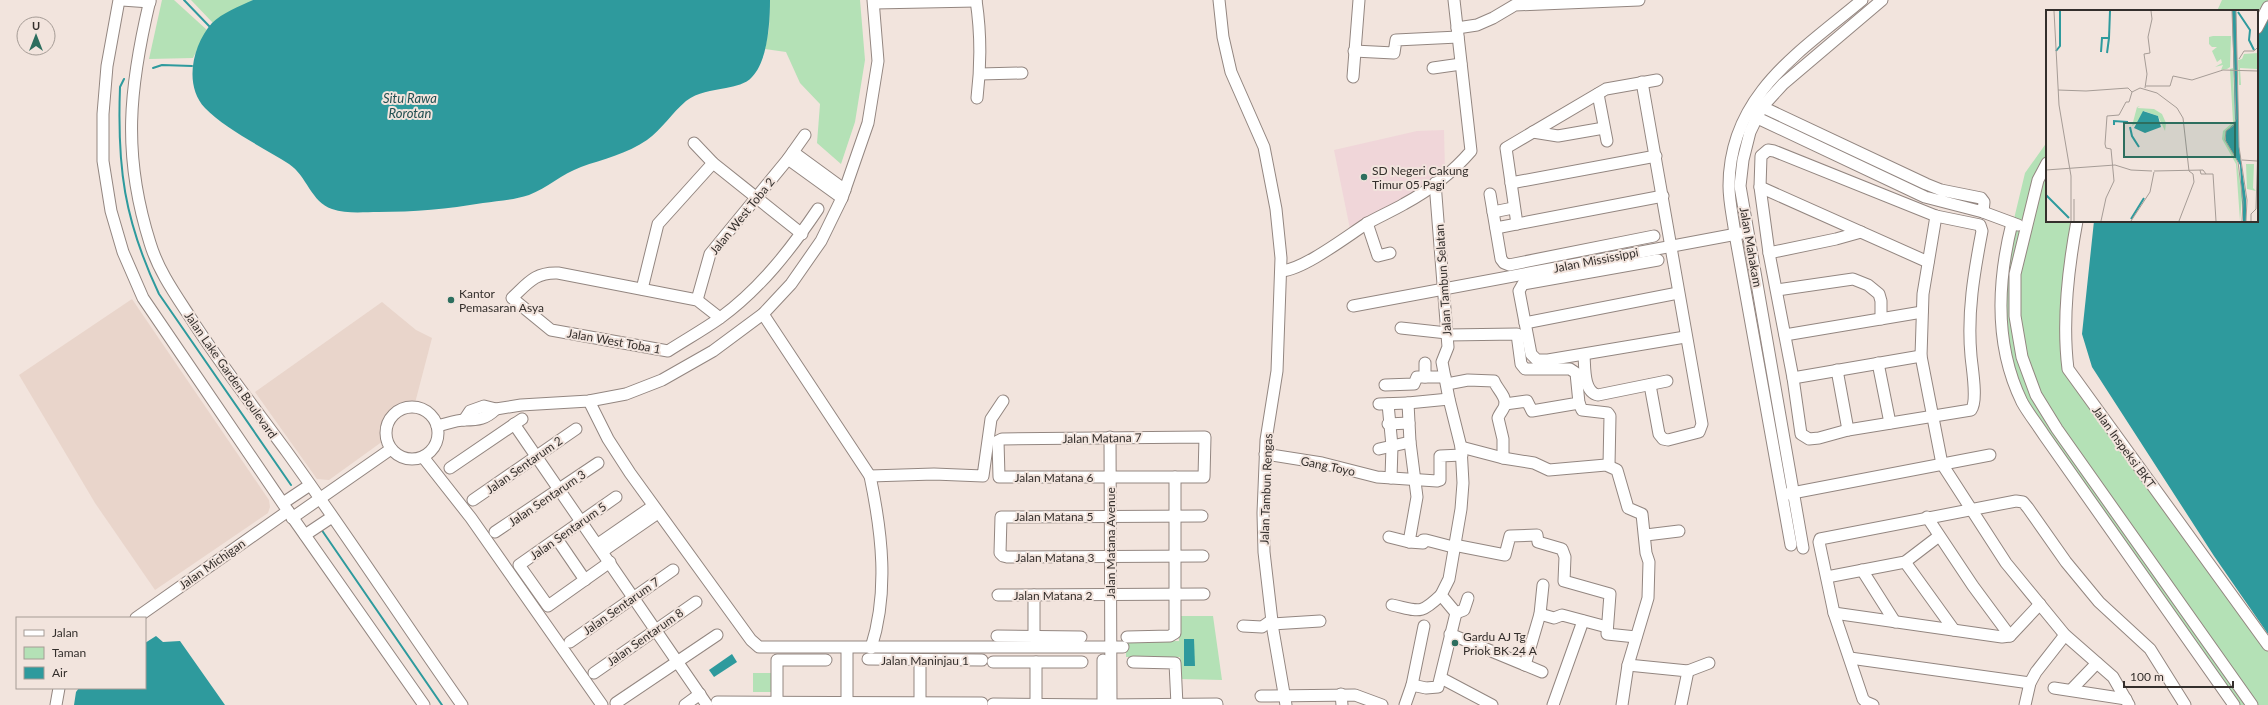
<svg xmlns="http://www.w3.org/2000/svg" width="2268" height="705" font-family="Lato,sans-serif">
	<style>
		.built { fill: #e9d5cb }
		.education { fill: #f0d6d9 }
		.green { fill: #b4e1b6 }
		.water { fill: #2e9a9d }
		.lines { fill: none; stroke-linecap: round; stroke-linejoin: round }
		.stream { stroke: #2e9a9d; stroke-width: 2 }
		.minor-casing { stroke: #938680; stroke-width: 13 }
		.minor { stroke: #fff; stroke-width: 11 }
		.poi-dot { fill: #2d6e5e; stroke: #f2e4dd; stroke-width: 1.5 }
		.labels { text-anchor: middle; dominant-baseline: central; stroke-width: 4; stroke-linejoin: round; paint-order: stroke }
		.poi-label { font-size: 12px; fill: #342f2c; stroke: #f2e4dd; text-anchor: start }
		.street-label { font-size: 12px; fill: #342f2c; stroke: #f2e4dd }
		.water-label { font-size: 13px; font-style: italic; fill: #224f51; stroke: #f2e4dd }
		.inset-river { fill: none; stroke: #2e9a9d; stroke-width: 2 }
		.inset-road { fill: none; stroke: #a69c96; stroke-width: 1 }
		.view { fill: #2d6e5e; fill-opacity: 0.15; stroke: #2d6e5e; stroke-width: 2 }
		.inset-edge { fill: none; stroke: #342f2c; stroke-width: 2 }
	</style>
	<rect width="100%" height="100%" fill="#f2e4dd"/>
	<g class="built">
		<polygon points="132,299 269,500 270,507 268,513 155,590 95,503 19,375"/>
		<polygon points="382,302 416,330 432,338 415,403 399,407 391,413 386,422 383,441 329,480 317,479 255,392"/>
	</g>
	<polygon class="education" points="1444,130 1445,172 1429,185 1350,229 1334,150 1417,131"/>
	<g class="green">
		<polygon points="162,0 174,0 207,30 193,58 149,59"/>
		<polygon points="191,0 253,0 213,23"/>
		<polygon points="770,0 860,0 865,60 855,122 841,164 817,143 820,104 800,83 786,52 765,49 769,29"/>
		<polygon points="2222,0 2268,0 2268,7 2257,28 2257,11 2217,11"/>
		<polygon points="2047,142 2047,221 2078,221 2073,245 2068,369 2268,647 2268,705 2234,705 2022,401 2000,327 2013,223 2025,173"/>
		<polygon points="1178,616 1213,616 1222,680 1180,679 1180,657 1126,657 1126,641 1179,641"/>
		<rect x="753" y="673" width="19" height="19"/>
	</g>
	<g class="water">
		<path d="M253 0H770C770 21 768 61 752 77 746 84 735 86 726 88 711 91 698 92 686 101 672 113 662 129 647 140 627 154 603 159 581 167 562 174 547 188 529 195 514 200 498 201 483 203 448 209 414 212 378 212 364 212 346 214 332 209 311 202 307 176 289 164 264 148 225 129 205 108 183 85 193 44 212 23 222 13 240 6 253 0Z"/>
		<polygon points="2268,7 2268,634 2214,556 2092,367 2082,334 2094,221 2257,221 2257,28"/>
		<polygon points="156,636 163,642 180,641 225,705 74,705 76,692 79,688 145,688 145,643"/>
		<polygon points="1184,639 1194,639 1195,666 1184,666"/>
		<polygon points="732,654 737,662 714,677 709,670"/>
	</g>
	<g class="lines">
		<g class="stream">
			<polyline points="184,0 210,27"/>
			<polyline points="153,68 162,65 192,66"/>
			<path d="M124 79 120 87C117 167 124 220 159 294L291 485"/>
			<polyline points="321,529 442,705"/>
		</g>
		<g class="minor-casing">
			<g id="minor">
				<polyline points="119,0 107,66 103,114 103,161 111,211 123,252 143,298 288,511 424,705"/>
				<polyline points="122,0 150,2"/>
				<path d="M150 0C129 88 122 155 150 243 158 270 175 294 190 317 220 364 254 407 287 452 347 535 403 621 462 705"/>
				<path d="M976 0C981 33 981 65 977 98"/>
				<polyline points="1219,0 1223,37 1231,72 1264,147 1276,209 1281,258 1277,371 1266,440 1263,513 1264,552 1273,630 1286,705"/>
				<polyline points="874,3 976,1"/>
				<polyline points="1457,28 1477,25 1493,18 1515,5 1639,0"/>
				<polyline points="2257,28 2268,7"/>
				<polyline points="1354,51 1394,53 1396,40 1458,37"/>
				<polyline points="1433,68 1461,64"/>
				<polyline points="980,74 1022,73"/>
				<polyline points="1353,77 1359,0"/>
				<polyline points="1642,82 1702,424 1699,432 1668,440 1663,439 1659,434 1650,385"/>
				<polyline points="1598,94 1607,141"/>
				<polyline points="1749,114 1925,197 1983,212 1984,202 1981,198 1941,190 1926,184 1756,104"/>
				<polyline points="1533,132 1558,136 1604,128"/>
				<polyline points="694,143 713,163 802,234"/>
				<path d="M1768 150 1774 151 1936 216 1980 225 1982 231C1974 273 1967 313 1971 356 1972 368 1978 401 1971 410L1848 430 1819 438 1809 439 1801 434 1793 378 1769 253 1760 187 1761 156Z"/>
				<polyline points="793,152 845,190"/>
				<polyline points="788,159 842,198"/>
				<polyline points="2047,163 2038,180 2015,274 2015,316 2022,357 2036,395 2057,429 2252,705"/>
				<polyline points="1511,183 1656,156"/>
				<polyline points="1760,187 1928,262"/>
				<polyline points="1490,194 1501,259 1504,263 1509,265 1654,236"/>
				<polyline points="1493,212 1513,208"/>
				<polyline points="1983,212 2018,225"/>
				<polyline points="1936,216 1923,294 1921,356 1942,464 2006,563 2065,635 2113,677 2129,705"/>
				<path d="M2077 221C2068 269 2062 321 2068 369L2268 645"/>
				<polyline points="1367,223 1378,256 1390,253"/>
				<path d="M2012 223C1997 283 1994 345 2022 402 2028 413 2037 424 2044 435L2234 705"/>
				<polyline points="1517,224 1506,148 1606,89 1657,80"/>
				<polyline points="1496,228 1663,196"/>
				<polyline points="1769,253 1836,239 1861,232"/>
				<polyline points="1658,260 1523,284 1519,291 1531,354 1537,360 1548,360 1685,337"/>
				<path d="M1282 271C1304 269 1346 237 1366 224 1378 217 1392 211 1404 204 1428 191 1453 172 1471 151L1454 0"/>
				<polyline points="642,289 658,224 713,163"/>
				<polyline points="1777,290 1853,279 1868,285 1879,294 1881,301 1881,319"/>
				<polyline points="697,300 710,254 788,159 805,135"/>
				<polyline points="1353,306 1742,233"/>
				<polyline points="763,314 870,476 934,474 983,476 991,419 1003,401"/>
				<path d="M720 318 697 300 558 273C535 272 528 283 512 298L551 330 668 351C685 340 703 330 720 318 760 289 791 249 818 209"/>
				<polyline points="1525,323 1678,293"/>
				<polyline points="1401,328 1447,333"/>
				<polyline points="1447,335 1517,334 1521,364 1525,369 1570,369 1576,373 1579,403 1532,411 1527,401 1505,404"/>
				<polyline points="1785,335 1922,312"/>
				<path d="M1584 355C1585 367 1583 392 1598 395L1667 381"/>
				<polyline points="1425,363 1425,377"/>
				<polyline points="1878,363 1890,423"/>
				<polyline points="1837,370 1848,430"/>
				<polyline points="1793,378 1921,356"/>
				<path d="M1447 384 1468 380 1494 381C1497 389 1506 396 1505 404 1505 408 1499 414 1498 418L1503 439V458"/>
				<polyline points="1385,385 1414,384 1417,377 1445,377"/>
				<polyline points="589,401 608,439 630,473 751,640 759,647 1123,647"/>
				<polyline points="1408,403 1449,399"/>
				<polyline points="1579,403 1582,410 1608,413 1610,416 1609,465"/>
				<polyline points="1379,404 1408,403 1410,442 1417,497 1409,542 1389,537"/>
				<polyline points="1388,404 1392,446 1391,478"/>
				<circle cx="412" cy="433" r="26"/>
				<polyline points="464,420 470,411 484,406 496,409 521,405 589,401 626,394 662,380 713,351 763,314 791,284 821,241 842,198 868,123 878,61 873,0"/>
				<polyline points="514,424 707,705"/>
				<polyline points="1388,424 1409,423"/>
				<path d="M437 426C446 424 456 420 465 420 478 420 486 419 496 409"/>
				<polyline points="1110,437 1111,705"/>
				<polygon points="1205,437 1204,477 999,477 998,441 1002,439"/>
				<polyline points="1461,447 1503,458 1534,463 1549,470 1606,465 1617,470 1628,508 1642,514 1646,553 1649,562 1648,598 1628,665 1622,705"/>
				<polyline points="1379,449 1410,442"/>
				<polyline points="1265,454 1322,463 1377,477 1437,481 1440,480 1440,456 1462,455"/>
				<polyline points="423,457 471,518 602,705"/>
				<polyline points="450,468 522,419"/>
				<path d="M870 476C882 533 889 592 871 648"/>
				<polyline points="1787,494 1990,455"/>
				<polyline points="473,500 576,429"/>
				<polyline points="283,503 310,485"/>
				<polyline points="1202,516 1001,517 1000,553 1003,556 1007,557 1203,556"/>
				<polyline points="1927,517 1973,586 2010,636"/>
				<polyline points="292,518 391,449"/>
				<polyline points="495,532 598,463"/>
				<polyline points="305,535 332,517"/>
				<polyline points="1646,535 1679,531"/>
				<polyline points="557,539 585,580"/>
				<polyline points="1409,542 1423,543 1423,540 1426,540 1453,547"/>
				<polyline points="598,544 653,506"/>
				<polyline points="1454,545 1505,555 1510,536 1537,535 1538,542 1562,549 1565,557 1564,581 1610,594 1607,634 1636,637"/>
				<path d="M1791 545 1735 234C1733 218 1729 202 1729 186 1729 95 1800 52 1862 0"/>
				<polyline points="1803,548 1740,186 1743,160 1750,132 1762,107 1783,84 1882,0"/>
				<polyline points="603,551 658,513"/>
				<polyline points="610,562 548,606 519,565 616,497"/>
				<polyline points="1905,562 1954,630"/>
				<polyline points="1862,570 1895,622"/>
				<polyline points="1827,577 1905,562 1939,536"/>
				<polyline points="998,595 1204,594"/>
				<polyline points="1034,595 1034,637"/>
				<path d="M1392 605C1420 611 1420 615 1441 595"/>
				<polyline points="1456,613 1464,610 1468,598"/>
				<polyline points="1834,613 2002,637 2010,636 2040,604"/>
				<polyline points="1540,614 1554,618 1562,615 1607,627"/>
				<polyline points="136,618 288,511"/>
				<polyline points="1272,624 1320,621"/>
				<polyline points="1243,626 1262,627 1272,620"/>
				<polyline points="1450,634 1542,672"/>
				<polyline points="997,636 1081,637"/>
				<polyline points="1127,637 1170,636 1175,633 1175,477"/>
				<polyline points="570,642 673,570"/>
				<polyline points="1850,658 2030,683"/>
				<polyline points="868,659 982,660"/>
				<polyline points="1103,660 1103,705"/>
				<polyline points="993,662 1082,662"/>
				<polyline points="1036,662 1036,704"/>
				<polyline points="1133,662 1175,663 1177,705"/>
				<polyline points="1525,665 1540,614 1543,585"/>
				<polyline points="1628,665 1688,671 1681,705"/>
				<polyline points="1688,671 1709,663"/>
				<polyline points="594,673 696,602"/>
				<polyline points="1441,678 1492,705"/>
				<polyline points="1412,685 1424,626"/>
				<polyline points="2054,688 2126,699"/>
				<polyline points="2071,690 2097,663"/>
				<polyline points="1341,694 1342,705"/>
				<polyline points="1261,696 1355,695 1382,705"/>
				<polyline points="717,702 982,703"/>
				<polyline points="616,703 717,635"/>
				<polyline points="920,703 920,660"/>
				<polyline points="993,704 1101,705"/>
				<polyline points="56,705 59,688"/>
				<polyline points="685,705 700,694"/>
				<polyline points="777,705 777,660 826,660"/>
				<polyline points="847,705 847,648"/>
				<polyline points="1104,705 1217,704"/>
				<polyline points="1405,705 1412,685 1426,688 1438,687 1456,613 1441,595 1449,579 1461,509 1463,483 1461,447 1449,399 1442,362 1448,347 1435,183"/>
				<polyline points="1553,705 1583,621"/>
				<polyline points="1873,705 1866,702 1863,699 1834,613 1819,542 1820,539 2016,501 2023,502 2028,508 2066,562 2099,602 2150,649 2185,705"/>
				<polyline points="2025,705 2030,683 2036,672 2065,635"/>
			</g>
		</g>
		<use href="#minor" class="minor"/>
	</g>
	<g class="poi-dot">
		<circle cx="1364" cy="177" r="4"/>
		<circle cx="451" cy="300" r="4"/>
		<circle cx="1455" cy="643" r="4"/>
	</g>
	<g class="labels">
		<g class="poi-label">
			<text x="1372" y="170">SD Negeri Cakung<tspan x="1372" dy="14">Timur 05 Pagi</tspan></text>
			<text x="459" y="293">Kantor<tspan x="459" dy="14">Pemasaran Asya</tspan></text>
			<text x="1463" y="636">Gardu AJ Tg<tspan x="1463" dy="14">Priok BK 24 A</tspan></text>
		</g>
		<g class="street-label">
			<text transform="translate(742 216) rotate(-51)">Jalan West Toba 2</text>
			<text transform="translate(1751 247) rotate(80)">Jalan Mahakam</text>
			<text transform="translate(1596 260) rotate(-11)">Jalan Mississippi</text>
			<text transform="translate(1443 280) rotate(-94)">Jalan Tambun Selatan</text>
			<text transform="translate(614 341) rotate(10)">Jalan West Toba 1</text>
			<text transform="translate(231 375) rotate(55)">Jalan Lake Garden Boulevard</text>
			<text transform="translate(1102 438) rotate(-1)">Jalan Matana 7</text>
			<text transform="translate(2124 447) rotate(54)">Jalan Inspeksi BKT</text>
			<text transform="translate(524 465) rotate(-35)">Jalan Sentarum 2</text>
			<text transform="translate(1328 466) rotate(12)">Gang Toyo</text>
			<text x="1054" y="477">Jalan Matana 6</text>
			<text transform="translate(1266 489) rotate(-88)">Jalan Tambun Rengas</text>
			<text transform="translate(547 498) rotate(-34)">Jalan Sentarum 3</text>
			<text x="1054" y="516">Jalan Matana 5</text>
			<text transform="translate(568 531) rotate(-35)">Jalan Sentarum 5</text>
			<text transform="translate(1110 543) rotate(-90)">Jalan Matana Avenue</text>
			<text x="1055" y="557">Jalan Matana 3</text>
			<text transform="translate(212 564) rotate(-35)">Jalan Michigan</text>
			<text x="1053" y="595">Jalan Matana 2</text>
			<text transform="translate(621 606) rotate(-35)">Jalan Sentarum 7</text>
			<text transform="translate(645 637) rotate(-35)">Jalan Sentarum 8</text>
			<text x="925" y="660">Jalan Maninjau 1</text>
		</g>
		<g class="water-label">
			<text x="410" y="98">Situ Rawa<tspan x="410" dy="15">Rorotan</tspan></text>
		</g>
	</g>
	<g transform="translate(2046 10)">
		<rect width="212" height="212" fill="#f2e4dd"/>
		<path d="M167 26H185L184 57 181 59 175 60 177 55 169 57 176 53 175 49 171 52 166 41 171 37H166L163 34V27ZM212 43 211 59 194 58 195 75H193L192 50 196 49 198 44ZM187 58 190 146 196 187 194 211 190 154 176 129 177 121 187 112 184 59ZM94 96 91 98 108 99 116 104 120 113 119 121 112 106 98 101 93 112 86 116 91 97ZM200 154H208L207 178 210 181 201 179Z" fill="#b4e1b6"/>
		<path d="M186 1H190L193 137 200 189V211H197L194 155 180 131V121L189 113ZM97 101 112 106 115 117 99 123 88 118Z" fill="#2e9a9d"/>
		<path class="inset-river" d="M192 2 204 20 203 30 208 40M10 41 14 36V1M55 42 56 28H63L64 1M61 43 63 28M68 115V111L82 112M84 117 86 126 93 137M0 185 23 208M85 209 98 188"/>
		<path class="inset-road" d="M8 1 13 95 25 166V211M186 1 190 109 187 116 180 121 179 130 192 152 197 192 196 211M190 1 193 137 201 190 200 211M193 49 198 41H208L212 37M100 76H124L127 66 146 70 177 60 212 61M99 78 101 64 98 44 104 43 102 27 106 9 105 1M12 80 40 81 82 78 86 82M86 82 94 78 111 83 131 98 137 108 143 161 147 164 148 172 133 211M196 150 211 151M0 160 69 155 85 160 106 161M154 160 155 164H167L170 211M108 161 157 160 160 164M28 189V211M55 211 60 188 68 171 65 139 60 138 59 134 61 106 73 105 80 92H83L86 82M85 211 104 182 108 162M205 211V204L210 199 212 131"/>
		<path class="view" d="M78 113H189V147H78Z"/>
		<rect width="212" height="212" class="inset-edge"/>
	</g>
	<rect x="16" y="617" width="130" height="72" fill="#f2e4dd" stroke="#a69c96"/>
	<rect x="24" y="630" width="20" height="6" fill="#ffffff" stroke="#a69c96"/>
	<text x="52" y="637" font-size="12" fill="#342f2c">Jalan</text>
	<rect x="24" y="647" width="20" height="12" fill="#b4e1b6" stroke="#a69c96"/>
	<text x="52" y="657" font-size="12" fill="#342f2c">Taman</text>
	<rect x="24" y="667" width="20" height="12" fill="#2e9a9d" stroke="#a69c96"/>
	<text x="52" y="677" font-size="12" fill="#342f2c">Air</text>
	<g transform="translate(36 36)"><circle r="19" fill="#f2e4dd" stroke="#a69c96"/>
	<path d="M0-3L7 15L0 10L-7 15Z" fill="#2d6e5e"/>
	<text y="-6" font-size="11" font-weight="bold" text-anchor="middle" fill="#342f2c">U</text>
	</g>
	<path d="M2124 681v6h109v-6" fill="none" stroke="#342f2c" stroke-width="2"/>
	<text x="2130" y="681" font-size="12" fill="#342f2c" stroke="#f2e4dd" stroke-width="3" paint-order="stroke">100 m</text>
</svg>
